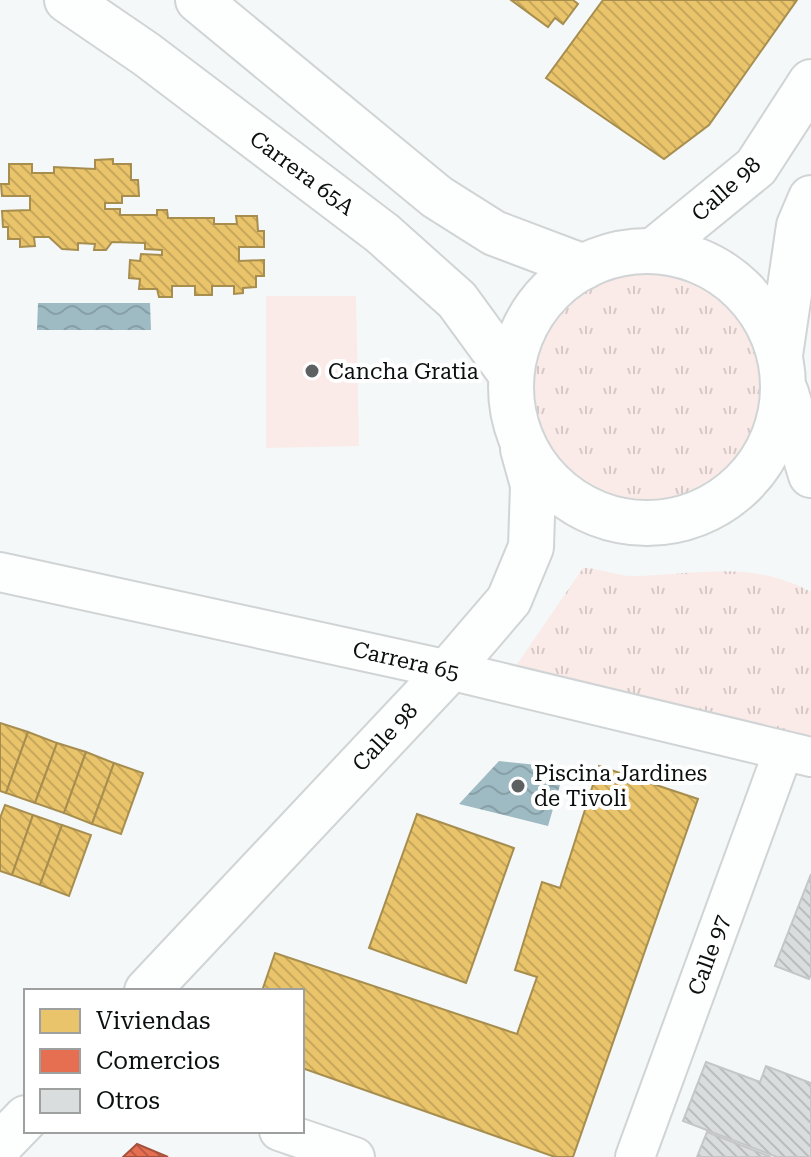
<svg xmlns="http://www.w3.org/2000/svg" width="811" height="1157" font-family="'Roboto Serif',serif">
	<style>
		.grass { fill: url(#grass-tufts) }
		.pitch { fill: #faebe8 }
		.water { fill: url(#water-waves) }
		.homes { fill: url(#homes-back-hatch); stroke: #a78e4f; stroke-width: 2 }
		.shops { fill: url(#shops-back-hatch); stroke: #a5523d; stroke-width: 2 }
		.building { fill: url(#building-back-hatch); stroke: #c4c6c8; stroke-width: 2 }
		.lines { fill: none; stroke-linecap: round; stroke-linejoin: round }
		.street-casing { stroke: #d1d4d5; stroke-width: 42 }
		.secondary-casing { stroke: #d1d4d5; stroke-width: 48 }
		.street { stroke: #fdfefe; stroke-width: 38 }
		.secondary { stroke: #fdfefe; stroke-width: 44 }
		.poi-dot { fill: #5d6161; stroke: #fff; stroke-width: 3 }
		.labels { text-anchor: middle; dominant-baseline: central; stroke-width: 8; stroke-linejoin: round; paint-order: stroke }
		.street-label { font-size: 22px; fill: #0c0f0f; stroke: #fff }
		.poi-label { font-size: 22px; fill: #0c0f0f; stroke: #fff; text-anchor: start }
	</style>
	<defs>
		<pattern id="grass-tufts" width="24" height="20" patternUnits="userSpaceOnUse" patternTransform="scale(2)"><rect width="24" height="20" fill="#faebe8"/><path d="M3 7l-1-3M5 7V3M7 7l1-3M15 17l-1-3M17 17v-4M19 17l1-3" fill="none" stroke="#d5c8c6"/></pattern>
		<pattern id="water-waves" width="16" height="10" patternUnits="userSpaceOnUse" patternTransform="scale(2)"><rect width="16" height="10" fill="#9ebac3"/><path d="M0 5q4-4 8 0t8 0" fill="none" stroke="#879fa6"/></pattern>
		<pattern id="homes-back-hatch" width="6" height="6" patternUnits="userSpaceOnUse" patternTransform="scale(2)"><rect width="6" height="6" fill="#e9c46a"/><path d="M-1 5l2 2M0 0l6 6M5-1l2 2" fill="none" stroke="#c7a75b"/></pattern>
		<pattern id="shops-back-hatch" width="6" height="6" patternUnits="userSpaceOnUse" patternTransform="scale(2)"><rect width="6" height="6" fill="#e76f51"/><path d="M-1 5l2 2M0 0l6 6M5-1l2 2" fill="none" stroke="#ba5a42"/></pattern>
		<pattern id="building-back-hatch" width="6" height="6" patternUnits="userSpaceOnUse" patternTransform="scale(2)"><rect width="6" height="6" fill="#daddde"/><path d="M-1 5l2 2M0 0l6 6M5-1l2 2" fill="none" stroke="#babcbd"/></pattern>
	</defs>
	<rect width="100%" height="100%" fill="#f4f8f9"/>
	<g class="grass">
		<circle cx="647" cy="386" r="116"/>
		<path d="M583 568C600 568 616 576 633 576 698 575 750 559 811 592V739L513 670Z"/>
	</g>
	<polygon class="pitch" points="266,296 356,296 359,446 266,448"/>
	<g class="water">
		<polygon points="38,303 150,303 151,330 37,330"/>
		<polygon points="499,761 565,768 548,826 459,804"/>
	</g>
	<g class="homes">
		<polygon points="511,0 573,0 578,4 563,24 555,18 548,27"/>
		<polygon points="603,0 797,0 709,125 664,159 546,78"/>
		<polygon points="113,159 113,164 131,164 131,180 138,180 139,196 122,196 122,203 105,203 105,209 120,209 120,215 157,215 157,210 167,210 168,218 214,218 214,224 237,224 236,216 257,216 258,231 264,231 264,247 239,247 239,261 264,260 264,276 256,276 256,287 243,288 243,293 234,294 234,286 212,286 212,295 195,295 195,286 172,286 172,297 159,297 157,289 139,289 140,279 129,278 130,260 140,261 141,254 162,255 162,250 145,249 145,243 112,242 106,250 94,250 95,244 78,243 78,250 62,249 49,237 34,237 35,246 20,247 20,239 8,239 8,227 3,227 2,211 30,210 30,196 2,196 1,184 9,184 9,164 32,164 32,173 54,173 54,167 95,169 95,160"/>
		<polygon points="0,723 28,732 6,793 0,791"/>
		<polygon points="28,732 57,743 35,803 6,793"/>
		<polygon points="57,743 86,752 64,813 35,803"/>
		<polygon points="86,752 114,763 92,824 64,813"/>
		<polygon points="114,763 143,773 121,834 92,824"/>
		<polygon points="599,766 698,799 573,1157 555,1157 302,1068 302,991 262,991 275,953 517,1034 537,977 515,970 542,882 560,888"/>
		<polygon points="5,805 33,815 12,875 0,871 0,818"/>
		<polygon points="417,814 514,848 466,983 369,948"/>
		<polygon points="33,815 62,825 40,885 12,875"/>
		<polygon points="62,825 91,835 69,896 40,885"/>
	</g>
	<polygon class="shops" points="137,1144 168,1157 123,1157"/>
	<g class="building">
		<polygon points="811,874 811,975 809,979 775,966"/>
		<polygon points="706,1062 760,1082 766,1066 811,1083 811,1157 777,1157 683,1121"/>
		<polygon points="707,1132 771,1157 697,1157"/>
	</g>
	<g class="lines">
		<g class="street-casing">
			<g id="street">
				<polyline points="0,572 449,670 811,757"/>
				<polyline points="279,1131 355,1157"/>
				<polyline points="635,1157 783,752"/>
			</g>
		</g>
		<g class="secondary-casing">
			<g id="secondary">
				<polyline points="67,0 146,54 382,233 457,300 511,374"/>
				<polyline points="198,0 437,197 494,233 584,267"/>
				<polyline points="658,247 756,167 811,82"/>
				<circle cx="647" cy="387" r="136"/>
				<polyline points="780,355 799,226 811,198"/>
				<polyline points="786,393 811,475"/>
				<polyline points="147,991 449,670 509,600 531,547 533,485 523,449"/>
				<polyline points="0,1145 26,1118"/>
			</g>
		</g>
		<use href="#street" class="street"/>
		<use href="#secondary" class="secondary"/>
	</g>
	<g class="poi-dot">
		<circle cx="312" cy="371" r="8"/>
		<circle cx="518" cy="786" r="8"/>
	</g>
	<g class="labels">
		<g class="street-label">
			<text transform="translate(302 173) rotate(37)">Carrera 65A</text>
			<text transform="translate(726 189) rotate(-42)">Calle 98</text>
			<text transform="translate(406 661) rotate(13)">Carrera 65</text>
			<text transform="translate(385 737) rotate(-47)">Calle 98</text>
			<text transform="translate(709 955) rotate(-70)">Calle 97</text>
		</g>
		<g class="poi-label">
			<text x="328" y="371">Cancha Gratia</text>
			<text x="534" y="773">Piscina Jardines<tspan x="534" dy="25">de Tivoli</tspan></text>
		</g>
	</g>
	<rect x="24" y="989" width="280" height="144" fill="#ffffff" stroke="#9e9f9f" stroke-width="2"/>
	<rect x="40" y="1009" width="40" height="24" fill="#e9c46a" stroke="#9e9f9f" stroke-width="2"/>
	<text x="96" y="1029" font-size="24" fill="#0c0f0f">Viviendas</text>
	<rect x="40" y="1049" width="40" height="24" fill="#e76f51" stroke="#9e9f9f" stroke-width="2"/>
	<text x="96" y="1069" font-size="24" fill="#0c0f0f">Comercios</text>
	<rect x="40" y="1089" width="40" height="24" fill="#daddde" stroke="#9e9f9f" stroke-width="2"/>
	<text x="96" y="1109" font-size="24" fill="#0c0f0f">Otros</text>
</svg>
